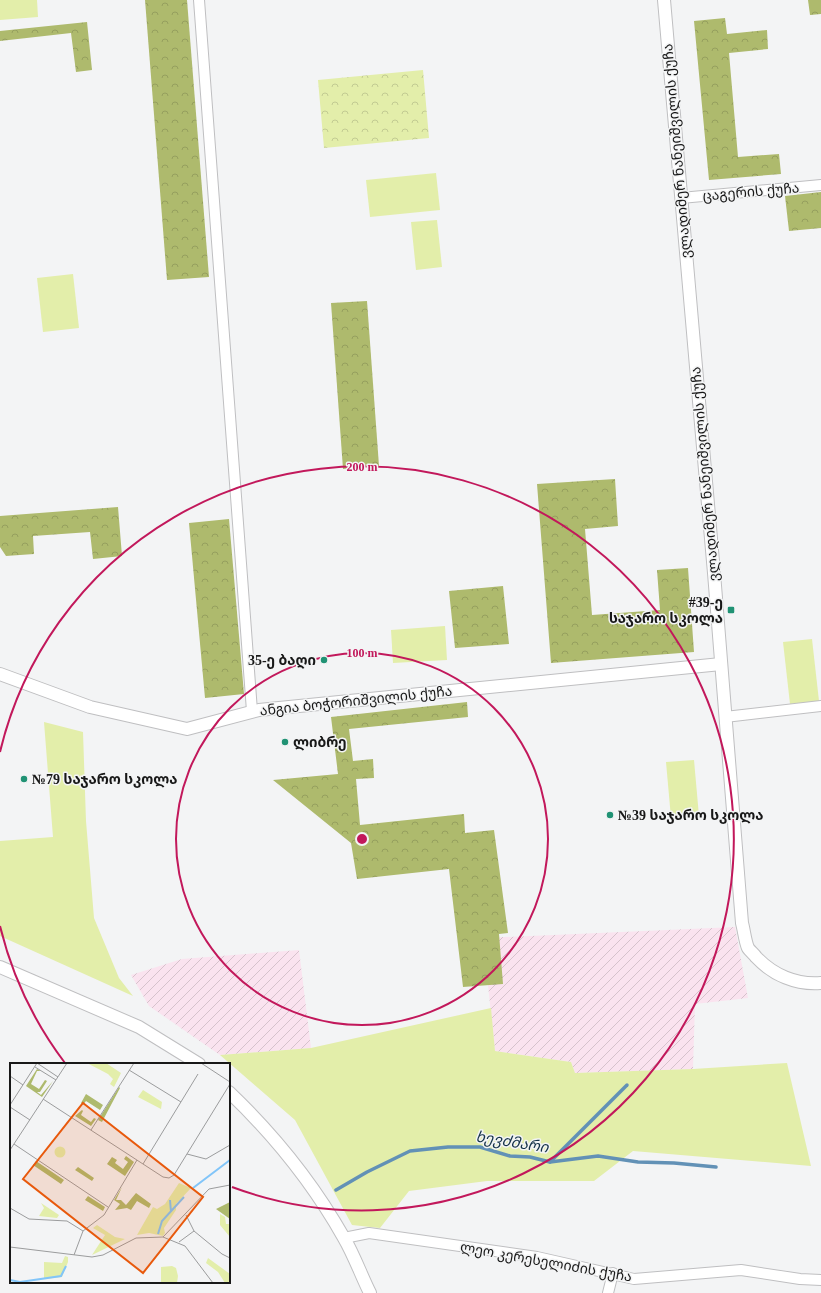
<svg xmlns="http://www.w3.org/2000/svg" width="821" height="1293" font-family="'Times New Roman','Noto Sans Georgian',serif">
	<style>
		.industrial { fill: url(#industrial-furrows) }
		.grass { fill: #e3eeaa }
		.forest { fill: url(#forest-crowns) }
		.park { fill: url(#park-crowns) }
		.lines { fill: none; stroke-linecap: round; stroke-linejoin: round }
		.stream { stroke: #6291b6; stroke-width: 3.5 }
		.minor-casing { stroke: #bfbfc1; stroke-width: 12 }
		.tertiary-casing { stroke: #bfbfc1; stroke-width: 14 }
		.minor { stroke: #fff; stroke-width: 10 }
		.tertiary { stroke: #fff; stroke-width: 12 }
		.ring { fill: none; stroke: #c2185b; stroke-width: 2 }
		.poi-dot { fill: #209274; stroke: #f3f4f5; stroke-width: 1.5 }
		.labels { text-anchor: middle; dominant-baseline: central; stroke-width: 3; stroke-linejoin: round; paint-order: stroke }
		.street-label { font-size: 14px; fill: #181818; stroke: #f3f4f5 }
		.poi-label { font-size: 14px; font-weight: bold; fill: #181818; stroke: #f3f4f5; text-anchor: start }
		.water-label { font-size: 15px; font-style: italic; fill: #143247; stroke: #f3f4f5 }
		.inset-river { fill: none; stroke: #81c5f9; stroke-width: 2 }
		.inset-road { fill: none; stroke: #9b9c9d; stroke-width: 1 }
		.view { fill: #e8590c; fill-opacity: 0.15; stroke: #e8590c; stroke-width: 2 }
		.inset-edge { fill: none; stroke: #181818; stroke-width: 2 }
		.centre { fill: #c2185b; stroke: #f3f4f5; stroke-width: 2 }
		.ring-label { font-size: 12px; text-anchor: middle; font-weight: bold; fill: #c2185b; stroke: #f3f4f5; stroke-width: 3; stroke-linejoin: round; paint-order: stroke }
	</style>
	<defs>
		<pattern id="industrial-furrows" width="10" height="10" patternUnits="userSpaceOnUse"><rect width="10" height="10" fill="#fae3ef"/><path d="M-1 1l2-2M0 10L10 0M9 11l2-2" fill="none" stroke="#d6c2cc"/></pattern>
		<pattern id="forest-crowns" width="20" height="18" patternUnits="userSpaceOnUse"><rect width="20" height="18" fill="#aeba6d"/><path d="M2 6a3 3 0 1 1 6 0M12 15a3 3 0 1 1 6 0" fill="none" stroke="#959f5e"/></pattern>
		<pattern id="park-crowns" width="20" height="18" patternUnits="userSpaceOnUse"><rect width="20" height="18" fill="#e3eeaa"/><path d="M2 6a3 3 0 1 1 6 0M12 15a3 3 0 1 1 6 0" fill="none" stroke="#c2cb92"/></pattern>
	</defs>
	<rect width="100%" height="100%" fill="#f3f4f5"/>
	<g class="industrial">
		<polygon points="735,927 748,998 695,1004 693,1069 575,1073 571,1062 495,1051 483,938"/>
		<polygon points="299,950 311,1048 220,1055 149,1006 131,975 182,959"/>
	</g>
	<g class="grass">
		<polygon points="0,0 37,0 38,17 0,20"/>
		<polygon points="436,173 440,210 370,217 366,180"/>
		<polygon points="437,220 442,267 416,270 411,222"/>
		<polygon points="73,274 79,328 43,332 37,278"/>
		<polygon points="445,626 447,660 393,663 391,630"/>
		<polygon points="812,639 819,701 790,704 783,642"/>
		<polygon points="44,722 83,732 86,821 94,918 119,978 133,996 0,936 0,841 53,837"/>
		<polygon points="694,760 699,816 671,818 666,762"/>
		<polygon points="491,1008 495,1051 571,1062 575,1073 693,1069 787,1063 811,1166 633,1151 594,1181 487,1181 409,1191 380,1228 352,1225 295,1120 220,1055 311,1048"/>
	</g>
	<g class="forest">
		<polygon points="145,0 187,0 209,277 167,280"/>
		<polygon points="808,0 821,0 821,14 810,15"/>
		<polygon points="725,18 727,34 767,30 768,49 729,53 738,157 779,154 781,174 709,180 694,21"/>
		<polygon points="87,22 92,70 76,72 71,33 0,41 0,31"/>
		<polygon points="821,192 821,228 789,231 785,196"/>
		<polygon points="367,301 379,466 343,469 331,303"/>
		<polygon points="615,479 618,526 585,529 592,615 660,610 657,570 688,568 694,652 551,663 537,484"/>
		<polygon points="118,507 122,556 93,559 90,532 33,536 34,554 6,556 0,547 0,516"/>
		<polygon points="229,519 244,694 205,698 189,523"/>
		<polygon points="503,586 509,644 455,648 449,591"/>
		<polygon points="467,702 468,717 349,729 353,761 373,759 374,778 356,779 360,825 464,814 465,833 494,830 508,933 499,934 503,984 463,987 449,869 357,879 351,843 273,780 338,774 331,717"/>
	</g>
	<polygon class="park" points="423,70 429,138 324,148 318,80"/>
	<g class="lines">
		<g class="stream">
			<polyline points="550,1162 627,1085"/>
			<polyline points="336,1190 367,1172 410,1151 448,1147 480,1147 510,1156 530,1157 550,1162 598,1156 638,1162 674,1163 716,1167"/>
		</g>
		<g class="minor-casing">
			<g id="minor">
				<polyline points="199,0 252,711"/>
				<polyline points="681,198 821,185"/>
				<polyline points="725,717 821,706"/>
				<polyline points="344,1238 369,1233 537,1257 634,1279 741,1270 800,1279 821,1280"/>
				<polyline points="608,1293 613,1273"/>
			</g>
		</g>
		<g class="tertiary-casing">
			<g id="tertiary">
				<path d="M664 0 714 573 742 923C744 930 745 941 748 948 750 951 754 954 756 957 773 975 796 985 821 983"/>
				<polyline points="0,674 90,707 187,729 259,710 721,664"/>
				<polyline points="0,967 139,1027 199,1064"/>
				<path d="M229 1092C273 1134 314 1185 344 1238 354 1255 361 1275 370 1293"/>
			</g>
		</g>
		<use href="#minor" class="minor"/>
		<use href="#tertiary" class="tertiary"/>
	</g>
	<g class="ring">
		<circle cx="362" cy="839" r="186"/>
		<path d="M65 1063A372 372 0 0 1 0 926M0 752A372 372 0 1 1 232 1187"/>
	</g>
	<g class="poi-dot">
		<rect x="727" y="606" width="8" height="8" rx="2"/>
		<circle cx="324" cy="660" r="4"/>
		<circle cx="285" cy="742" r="4"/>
		<circle cx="24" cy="779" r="4"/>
		<circle cx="610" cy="815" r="4"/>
	</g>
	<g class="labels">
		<g class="street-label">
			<text transform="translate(677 151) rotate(-95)">ვლადიმერ ნანეიშვილის ქუჩა</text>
			<text transform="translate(751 192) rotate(-5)">ცაგერის ქუჩა</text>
			<text transform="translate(705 474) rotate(-95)">ვლადიმერ ნანეიშვილის ქუჩა</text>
			<text transform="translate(356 701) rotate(-6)">ანგია ბოჭორიშვილის ქუჩა</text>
			<text transform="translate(546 1262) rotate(10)">ლეო კერესელიძის ქუჩა</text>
		</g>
		<g class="poi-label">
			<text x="723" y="602" text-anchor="end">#39-ე<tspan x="723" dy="16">საჯარო სკოლა</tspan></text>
			<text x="316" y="660" text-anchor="end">35-ე ბაღი</text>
			<text x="293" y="742">ლიბრე</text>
			<text x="32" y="779">№79 საჯარო სკოლა</text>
			<text x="618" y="815">№39 საჯარო სკოლა</text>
		</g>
		<g class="water-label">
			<text transform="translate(512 1142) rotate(9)">ხევძმარი</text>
		</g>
	</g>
	<g transform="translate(10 1063)">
		<rect width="220" height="220" fill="#f3f4f5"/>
		<path d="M169 120 181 125 166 141V147L154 165 155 170 153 173 139 170 127 172 143 144 147 146 155 141ZM210 151 215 154 216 161H220V174L210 162ZM87 162 105 174 115 176 82 192 95 172 83 165ZM55 193 58 194V199L52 214 34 216V199L52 200ZM162 203 166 205 168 213 167 220H151V204Z" fill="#e3eeaa"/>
		<path d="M27 6 31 8H27L21 21 29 26 35 17 37 18 30 29H27L31 32 43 18 32 34 16 23ZM109 24 110 25 92 59 88 57ZM76 31 93 42 90 47 76 38 73 42 71 40ZM72 47 73 48 71 52 81 59 84 55 86 56 81 63 65 53ZM116 93 124 99 115 113 97 101 102 94 107 97 105 100 113 106 118 99 114 96ZM26 98 54 117 51 121 23 102ZM68 104 84 115 82 118 65 107ZM112 124 106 137H111L116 142 126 130 141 141 139 145 127 138 121 147 117 145 105 147 110 141 104 137ZM78 133 95 144 93 148 75 137ZM220 139V156L206 146Z" fill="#aeba6d"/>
		<path d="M198 195 220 211V220H215L208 209 196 200Z" fill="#e3eeaa"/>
		<path d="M77 0H96L111 10 104 24 100 21 103 16 98 11ZM133 27 152 39 151 46 128 34ZM44.5 89a5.5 5.5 0 1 1 11 0a5.5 5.5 0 1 1-11 0ZM31 140 49 152 47 155 29 153 34 145Z" fill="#e3eeaa"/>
		<path class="inset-river" d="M183 125 220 97M160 137 161 149M148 171 152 158 174 134M0 217 10 219 51 213 56 203"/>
		<path class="inset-road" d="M27 0 48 14M191 0 220 19M25 4 46 17M119 7 171 39M0 13 13 22M33 36 153 114 159 115 164 112 220 21M0 42 27 0M0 44 20 57M81 67 124 0M4 81 98 144M0 87 57 0M177 91 196 96 220 82M133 101 188 11M0 145 19 156 57 158 73 168M176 152 184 168M73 168 94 152 127 97M153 174 199 126 220 122M169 179 184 168 212 191 220 195M0 184 82 194 93 192 126 175 153 174 175 183 203 220M64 192 73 168"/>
		<path class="view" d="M73 40 193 134 133 210 13 116Z"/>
		<rect width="220" height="220" class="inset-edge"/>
	</g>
	<circle cx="362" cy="839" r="6" class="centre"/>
	<g class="ring-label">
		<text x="362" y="471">200 m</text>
		<text x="362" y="657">100 m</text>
	</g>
</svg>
